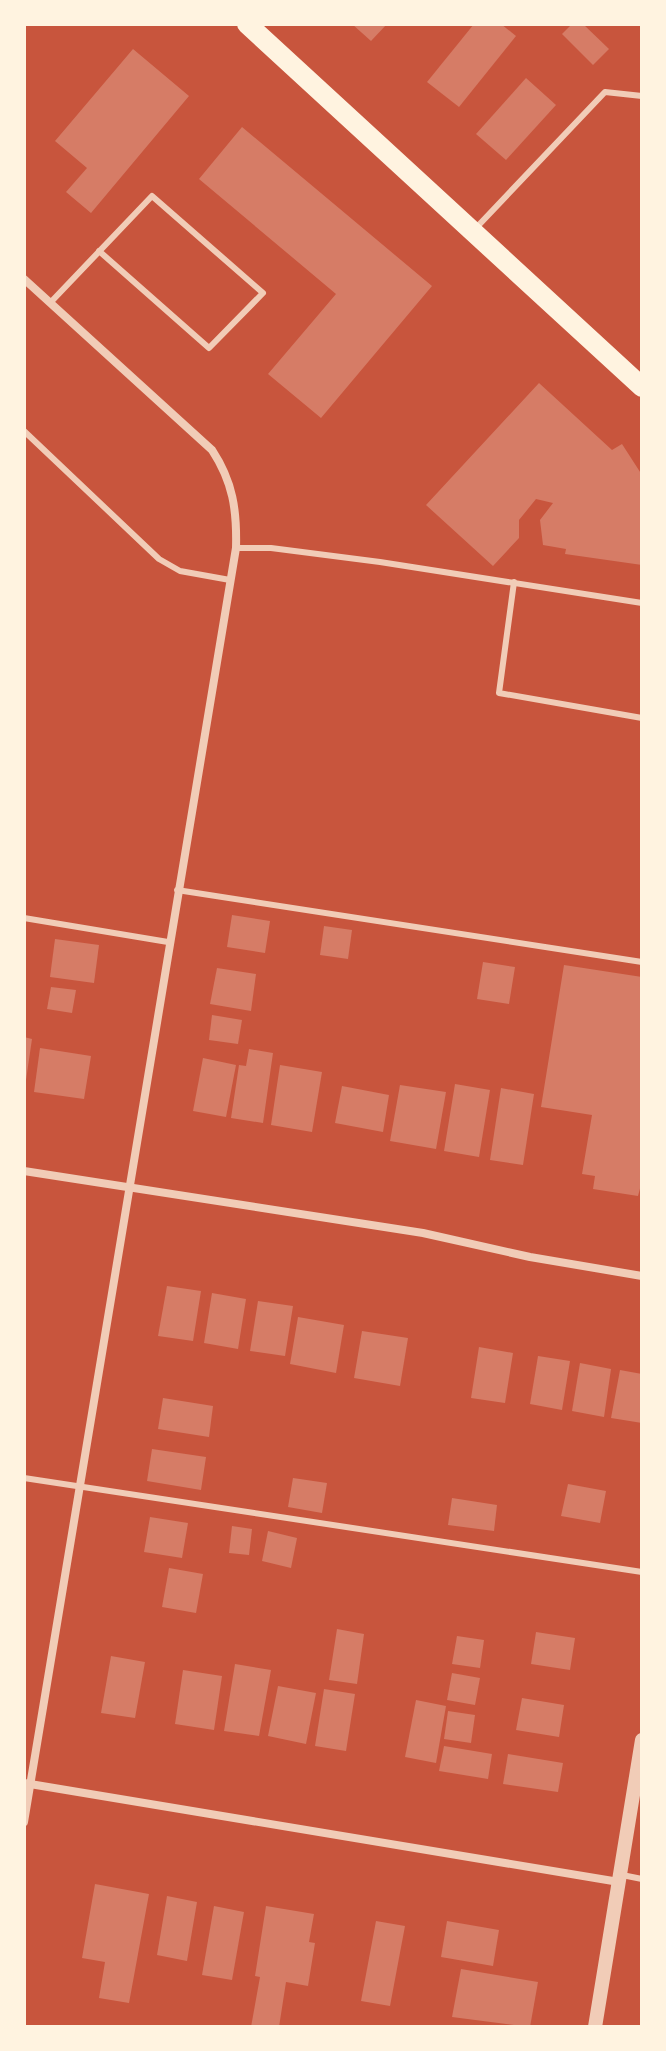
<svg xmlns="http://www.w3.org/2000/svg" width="666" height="2051" font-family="'Space Grotesk',sans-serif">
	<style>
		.building { fill: #d67c66 }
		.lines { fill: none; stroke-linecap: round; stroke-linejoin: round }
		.service { stroke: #f1ccb7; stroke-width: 6 }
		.minor { stroke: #f1ccb7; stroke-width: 8 }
		.tertiary { stroke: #f1ccb7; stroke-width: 14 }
		.primary { stroke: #fff3e0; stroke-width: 20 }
	</style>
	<rect width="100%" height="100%" fill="#c8553d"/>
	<g class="building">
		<polygon points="352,24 387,24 371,41"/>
		<polygon points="474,24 501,24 516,36 459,107 427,82"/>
		<polygon points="572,24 583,24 609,49 593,65 562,34"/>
		<polygon points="133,49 189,96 91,213 66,192 87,168 55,141"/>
		<polygon points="526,78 556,105 506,160 476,134"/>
		<polygon points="242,127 432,286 321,418 268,374 336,294 199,179"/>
		<polygon points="539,383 612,450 622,444 642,475 642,565 565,554 566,549 543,545 540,520 553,503 536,499 519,520 519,538 493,566 426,505"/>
		<polygon points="232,915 270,921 265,953 227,947"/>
		<polygon points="324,926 352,930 348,959 320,955"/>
		<polygon points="55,939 99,945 94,983 50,977"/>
		<polygon points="483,962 515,967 509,1004 477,999"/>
		<polygon points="564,965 642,977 642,1181 638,1196 593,1189 595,1176 582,1174 592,1115 541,1107"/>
		<polygon points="217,968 256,974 251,1011 210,1004"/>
		<polygon points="51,987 76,990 72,1013 47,1009"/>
		<polygon points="212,1015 242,1020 238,1044 209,1040"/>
		<polygon points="24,1037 32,1039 26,1080 24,1080"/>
		<polygon points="40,1048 91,1056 84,1099 34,1092"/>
		<polygon points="249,1049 273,1053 263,1123 231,1118 239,1065 246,1066"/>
		<polygon points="203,1058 236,1065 226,1117 193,1111"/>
		<polygon points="280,1065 322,1072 312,1132 271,1125"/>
		<polygon points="455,1084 490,1090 479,1157 444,1151"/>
		<polygon points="400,1085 446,1092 436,1149 390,1141"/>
		<polygon points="342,1086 389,1095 383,1132 335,1123"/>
		<polygon points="501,1088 534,1094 523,1165 490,1160"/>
		<polygon points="167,1286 201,1291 193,1341 158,1336"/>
		<polygon points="212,1293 246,1299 238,1349 204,1343"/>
		<polygon points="258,1301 293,1306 285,1356 250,1351"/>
		<polygon points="298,1317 344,1325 336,1373 290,1364"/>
		<polygon points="362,1331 408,1338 400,1386 354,1378"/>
		<polygon points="479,1347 513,1353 505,1403 471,1398"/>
		<polygon points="538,1356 570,1361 562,1410 530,1404"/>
		<polygon points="580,1363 611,1369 604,1417 572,1411"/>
		<polygon points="620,1370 642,1374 642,1423 611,1418"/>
		<polygon points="163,1398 213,1406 209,1437 158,1429"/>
		<polygon points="152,1449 206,1457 201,1490 147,1481"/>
		<polygon points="293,1478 327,1483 322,1513 288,1507"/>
		<polygon points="568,1484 606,1491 600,1523 561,1516"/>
		<polygon points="452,1498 497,1505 494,1531 448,1525"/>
		<polygon points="150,1517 188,1523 182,1558 144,1552"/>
		<polygon points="232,1526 252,1529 249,1555 229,1553"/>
		<polygon points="268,1531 297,1538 291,1568 262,1561"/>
		<polygon points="169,1568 203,1574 196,1613 162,1607"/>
		<polygon points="337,1629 364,1634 357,1684 329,1680"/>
		<polygon points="536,1632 575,1638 570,1670 531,1664"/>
		<polygon points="457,1636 484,1640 480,1668 452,1664"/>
		<polygon points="111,1656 145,1662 135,1718 101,1713"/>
		<polygon points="235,1664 271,1670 259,1736 224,1731"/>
		<polygon points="183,1670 222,1676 214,1730 175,1724"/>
		<polygon points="452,1673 480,1678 475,1705 447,1700"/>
		<polygon points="278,1686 316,1693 306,1744 268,1736"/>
		<polygon points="324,1689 355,1694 346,1751 315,1746"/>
		<polygon points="522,1698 564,1705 559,1737 516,1730"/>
		<polygon points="416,1700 446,1706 436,1763 405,1757"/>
		<polygon points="448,1711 475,1715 471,1743 444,1739"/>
		<polygon points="444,1746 492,1754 488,1779 439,1771"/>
		<polygon points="508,1754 563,1763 558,1792 503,1784"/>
		<polygon points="95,1884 149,1894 129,2003 99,1998 105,1962 82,1958"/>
		<polygon points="167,1896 197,1902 187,1961 157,1955"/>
		<polygon points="214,1906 244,1912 232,1980 202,1975"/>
		<polygon points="266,1906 314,1914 309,1942 315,1943 308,1986 286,1982 279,2027 251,2027 260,1977 255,1976"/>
		<polygon points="376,1921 405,1926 390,2006 361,2001"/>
		<polygon points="447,1921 499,1930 493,1966 441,1957"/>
		<polygon points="461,1969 538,1982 530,2027 452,2017"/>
	</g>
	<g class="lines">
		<g class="service">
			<polyline points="475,229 605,92 642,96"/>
			<polyline points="50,303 152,196 263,293 209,348 99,251"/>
			<polyline points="24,431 159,559 180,571 230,580"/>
			<polyline points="236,548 271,548 380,562 642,603"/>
			<polyline points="514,582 499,693 642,718"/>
			<polyline points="177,890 642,962"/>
			<polyline points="24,918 168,942"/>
			<polyline points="24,1478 642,1572"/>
			<polyline points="622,1875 642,1879"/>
		</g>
		<g class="minor">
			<path d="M24 279 212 450C233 482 237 510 236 548L24 1822"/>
			<polyline points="24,1171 423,1233 530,1257 642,1276"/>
			<polyline points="24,1783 619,1882"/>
		</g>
		<polyline class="tertiary" points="595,2027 642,1740"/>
		<polyline class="primary" points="247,24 642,387"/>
	</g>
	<rect width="666" height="2051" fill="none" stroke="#fff3e0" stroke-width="52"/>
</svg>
